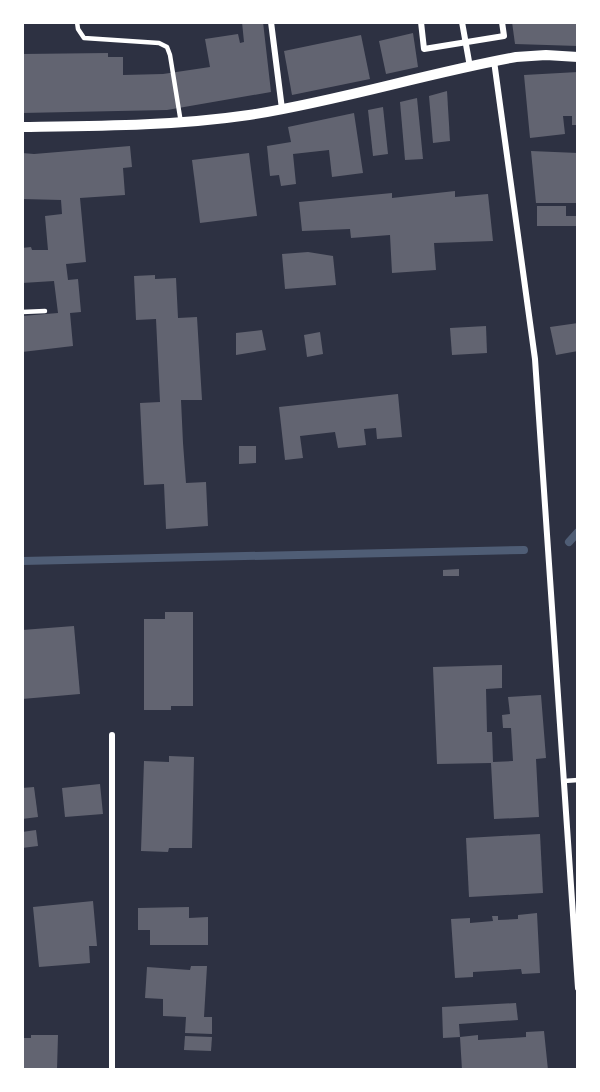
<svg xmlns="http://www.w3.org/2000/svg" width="600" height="1092" font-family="'IBM Plex Serif',serif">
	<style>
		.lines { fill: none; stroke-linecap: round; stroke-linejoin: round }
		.stream { stroke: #4f5d75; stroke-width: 8 }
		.building { fill: #626471 }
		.service { stroke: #fff; stroke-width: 4.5 }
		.minor { stroke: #fff; stroke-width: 6 }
		.tertiary { stroke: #fff; stroke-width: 10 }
	</style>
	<rect width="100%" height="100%" fill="#2d3142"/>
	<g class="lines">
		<g class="stream">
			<polyline points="569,542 578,532"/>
			<polyline points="22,561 524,550"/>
		</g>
	</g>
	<g class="building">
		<polygon points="242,22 263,22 271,92 167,110 22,113 22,54 108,53 108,57 123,57 123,75 163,74 210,67 205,39 238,34 240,43 244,42"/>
		<polygon points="512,22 578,22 578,46 515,44"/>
		<polygon points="413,33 418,67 386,74 379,41"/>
		<polygon points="361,35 370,79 292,95 284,51"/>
		<polygon points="578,72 578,125 572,125 572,116 563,116 565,134 530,138 524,75"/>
		<polygon points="447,91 450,141 433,143 429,96"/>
		<polygon points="417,98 423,159 405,160 400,102"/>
		<polygon points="383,107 388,154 373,156 368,110"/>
		<polygon points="354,113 363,173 332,177 329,150 293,154 296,184 281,186 279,175 270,176 267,146 291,142 288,127"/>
		<polygon points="130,146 132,167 123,168 125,195 80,198 86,262 66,264 68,280 78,279 81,312 70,313 73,346 22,352 22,316 58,313 54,281 22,283 22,248 31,247 32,250 48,250 45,216 62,214 61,200 22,199 22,153 34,154"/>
		<polygon points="531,151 578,153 578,203 536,203"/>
		<polygon points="249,153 257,216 200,223 192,160"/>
		<polygon points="455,191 455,197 488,194 493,241 434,243 436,270 392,273 390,235 351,238 350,229 302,231 299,202 392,193 392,198"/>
		<polygon points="537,206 566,206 566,216 578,216 578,226 537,226"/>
		<polygon points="308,252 333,256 336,285 285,289 282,254"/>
		<polygon points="155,275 155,279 176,278 178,318 197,317 202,400 181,400 183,443 186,483 206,482 208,526 166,529 164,484 144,485 140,403 160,402 156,319 136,320 134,276"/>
		<polygon points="578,323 578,351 556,355 550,327"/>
		<polygon points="486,326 487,353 452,355 450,328"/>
		<polygon points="262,330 266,350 236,355 236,333"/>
		<polygon points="320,332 323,354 307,357 304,335"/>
		<polygon points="398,394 402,437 377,439 376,428 364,429 366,445 338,448 335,432 300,436 303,458 285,460 279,407"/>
		<polygon points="239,446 256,446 256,463 239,464"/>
		<polygon points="459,569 459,576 443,576 443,570"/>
		<polygon points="165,612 193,612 193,706 171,706 171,710 144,710 144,619 165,619"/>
		<polygon points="74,626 80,694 22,699 22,630"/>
		<polygon points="502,665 502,688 486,689 487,732 492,732 493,762 513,761 511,728 503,728 502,715 510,714 508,697 541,695 546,758 536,759 539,817 494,819 491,763 437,764 433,667"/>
		<polygon points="169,756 194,757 192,848 169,848 168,852 141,851 144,761 169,762"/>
		<polygon points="100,784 103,814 65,817 62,788"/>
		<polygon points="34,787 38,817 22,819 22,788"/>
		<polygon points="36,830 38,846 22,848 22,832"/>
		<polygon points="540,834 543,893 469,897 466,838"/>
		<polygon points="93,901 97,946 89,946 90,963 39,967 33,907"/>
		<polygon points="189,907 189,918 208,917 208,945 150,945 150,930 138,930 138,908"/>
		<polygon points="537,913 540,973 522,974 521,969 473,972 473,977 455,978 451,919 470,918 470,923 493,921 492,916 498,916 498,920 518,919 518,915"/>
		<polygon points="191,966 207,966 204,1017 212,1017 212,1034 185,1033 186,1017 163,1016 163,999 145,998 147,967 190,970"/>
		<polygon points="516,1003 518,1020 459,1024 460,1037 443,1038 442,1007"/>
		<polygon points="544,1031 548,1070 462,1070 460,1037 478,1035 478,1040 526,1037 526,1032"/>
		<polygon points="31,1035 58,1035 57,1070 22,1070 22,1038 31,1038"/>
		<polygon points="185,1036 212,1037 211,1051 184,1050"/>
	</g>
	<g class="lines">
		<g class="service">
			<polyline points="77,22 78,29 84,38 159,43 167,47 170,55 181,123"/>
			<polyline points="22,312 45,311"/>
			<polyline points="564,781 578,780"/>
		</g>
		<g class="minor">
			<polyline points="271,22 282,109"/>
			<polyline points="421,22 424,49 504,36 502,22"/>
			<polyline points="462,22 470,67"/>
			<polyline points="494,61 535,359 578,988"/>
			<polyline points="112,735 112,1070"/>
		</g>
		<path class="tertiary" d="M22 127C98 126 174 126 249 115 339 101 427 73 516 57L546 55 578 57"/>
	</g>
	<rect width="600" height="1092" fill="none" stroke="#ffffff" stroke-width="48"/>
</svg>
